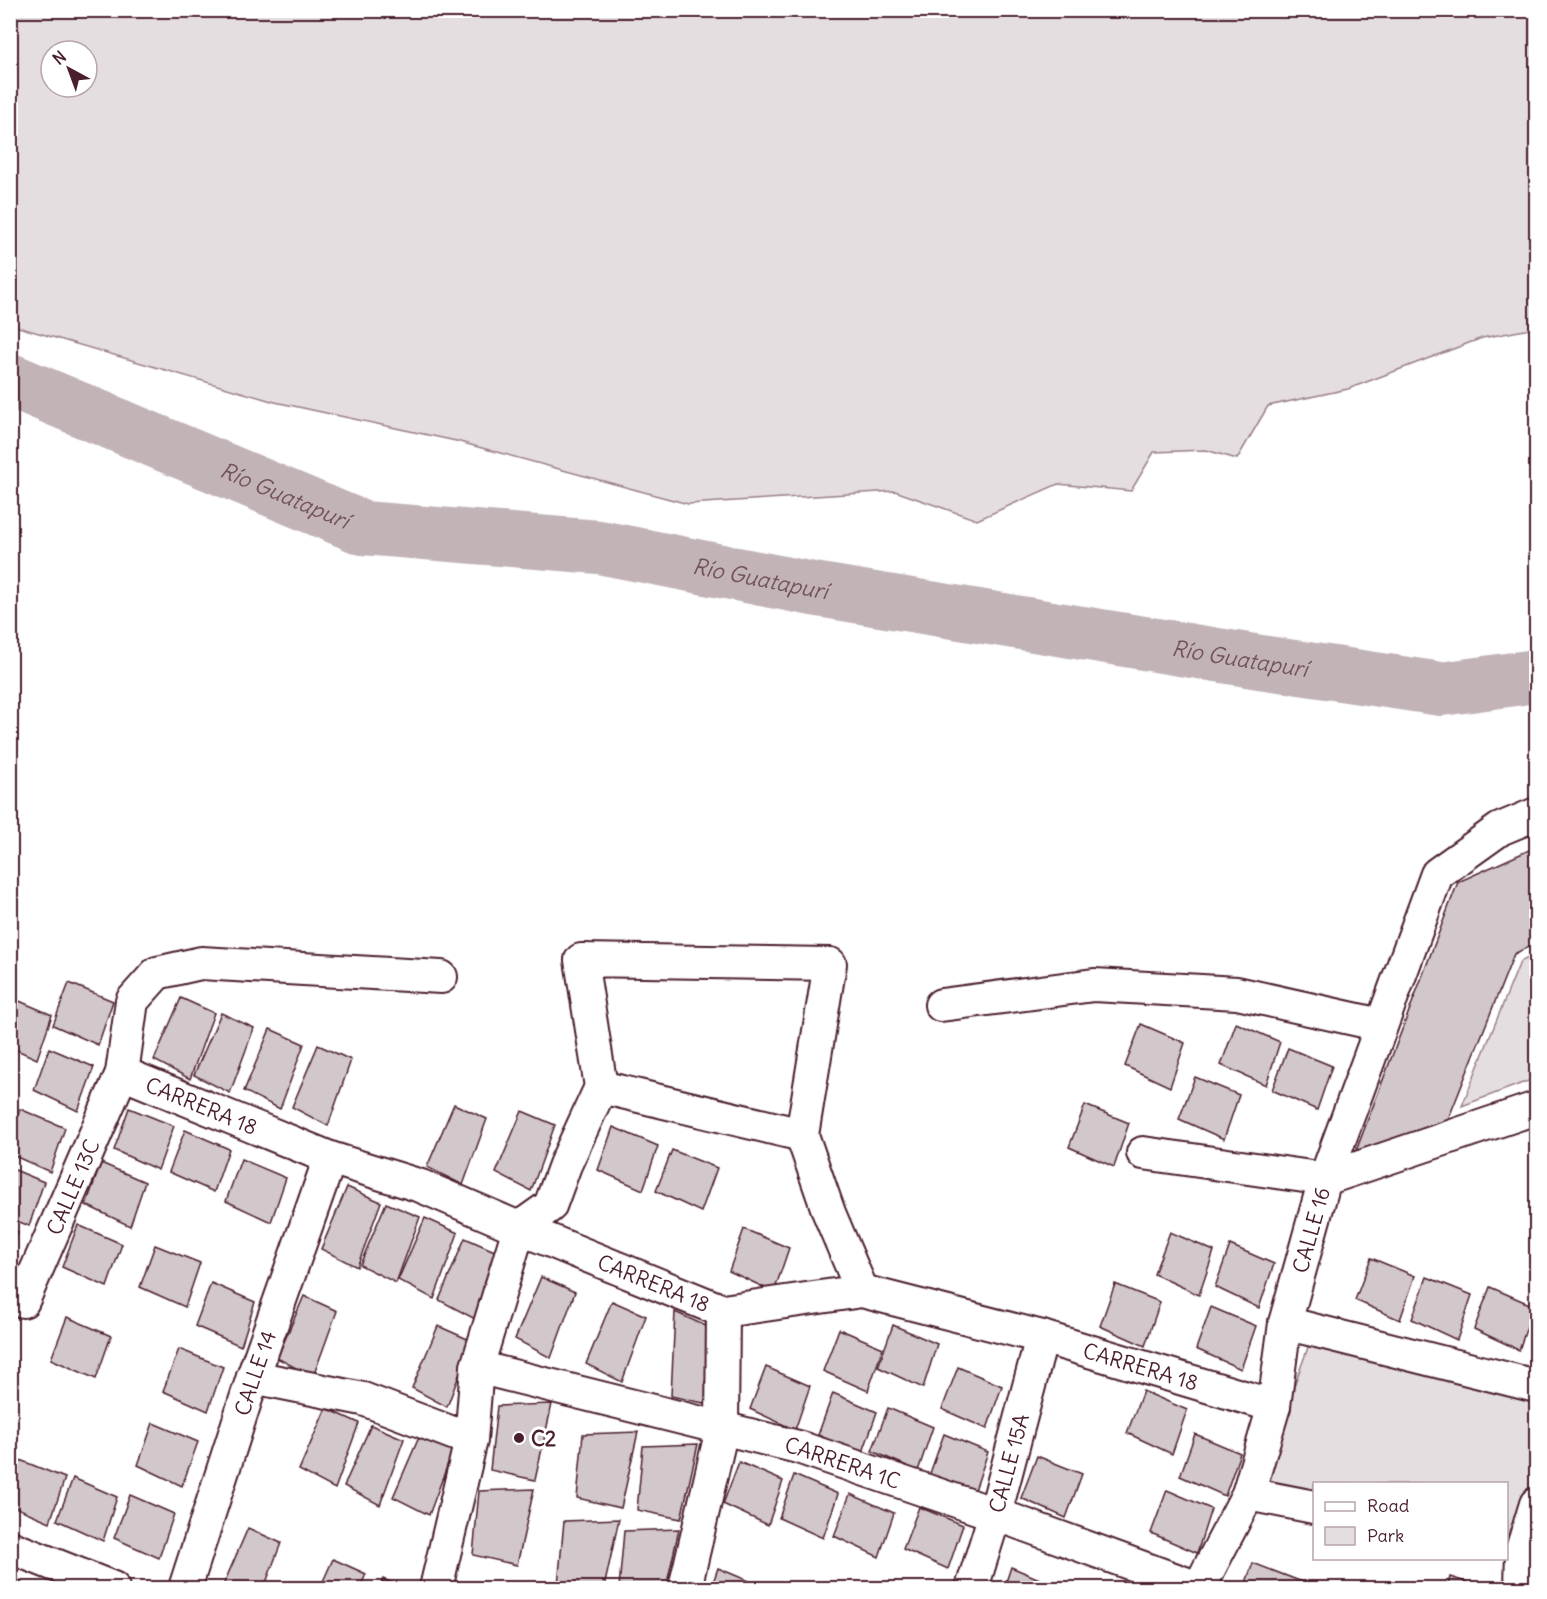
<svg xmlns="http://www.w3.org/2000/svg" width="1547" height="1599" font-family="Delius,sans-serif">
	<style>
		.green { fill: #e5dee0; stroke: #987e86; stroke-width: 1.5; fill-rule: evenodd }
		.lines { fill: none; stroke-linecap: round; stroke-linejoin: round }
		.river { stroke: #c1b3b6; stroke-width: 54 }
		.building { fill: #d2c7cb; stroke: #4a1f2b; stroke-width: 1.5 }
		.street-casing { stroke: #4a1f2b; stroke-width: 36 }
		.street { stroke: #fff; stroke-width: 32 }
		.poi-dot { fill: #4a1f2b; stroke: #fff; stroke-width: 2 }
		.labels { text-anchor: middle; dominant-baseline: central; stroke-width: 6; stroke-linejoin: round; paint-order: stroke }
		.street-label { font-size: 21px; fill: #4a1f2b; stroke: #fff }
		.poi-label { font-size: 21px; font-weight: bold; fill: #4a1f2b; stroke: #fff; text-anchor: start }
		.water-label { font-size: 22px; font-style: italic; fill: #74535c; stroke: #fff }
	</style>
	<rect width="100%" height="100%" fill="#fff"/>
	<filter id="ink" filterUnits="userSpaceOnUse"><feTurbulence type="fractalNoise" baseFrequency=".0167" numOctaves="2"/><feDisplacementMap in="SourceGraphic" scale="12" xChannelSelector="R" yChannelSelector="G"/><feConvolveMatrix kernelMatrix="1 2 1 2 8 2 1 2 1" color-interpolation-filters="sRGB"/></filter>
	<g filter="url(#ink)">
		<g class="green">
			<path d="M10 11H1536V328L1482 338 1348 389 1268 406 1237 459 1206 450 1154 452 1131 491 1058 484 977 520 895 491 688 504 456 441 275 402 11 325ZM51 51H87V87H51Z"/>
			<polygon points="1536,954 1536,1078 1462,1106 1520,962"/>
			<polygon points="1310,1342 1536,1399 1536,1472 1518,1537 1507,1535 1506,1484 1314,1484 1314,1493 1259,1481"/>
		</g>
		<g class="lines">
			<path class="river" id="s1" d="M10 380 363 528 599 547 813 589 1260 662 1441 689 1536 676"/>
		</g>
		<g class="building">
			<polygon points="1536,847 1536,943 1514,954 1448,1120 1356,1151 1458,882"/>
			<polygon points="69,983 113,1001 98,1045 53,1025"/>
			<polygon points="10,997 52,1015 37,1059 10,1047"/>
			<polygon points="181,998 214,1013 190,1079 154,1060"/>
			<polygon points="221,1013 254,1028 230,1093 194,1075"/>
			<polygon points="1236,1023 1280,1042 1266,1085 1221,1065"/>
			<polygon points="1141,1024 1185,1043 1170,1087 1125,1066"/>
			<polygon points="270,1029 304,1044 280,1109 244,1091"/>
			<polygon points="318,1045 351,1060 328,1126 292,1107"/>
			<polygon points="49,1048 94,1067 78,1111 34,1090"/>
			<polygon points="1288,1048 1332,1066 1317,1110 1272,1090"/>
			<polygon points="1195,1077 1239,1095 1224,1139 1179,1119"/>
			<polygon points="454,1104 487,1119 463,1185 427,1167"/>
			<polygon points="1085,1105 1129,1123 1114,1167 1069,1147"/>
			<polygon points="129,1108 174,1126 158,1170 114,1150"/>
			<polygon points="20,1109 65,1128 50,1172 10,1154 10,1136"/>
			<polygon points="522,1111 555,1125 531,1191 496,1173"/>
			<polygon points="613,1127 658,1146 643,1190 598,1170"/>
			<polygon points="185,1130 229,1149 214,1192 169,1172"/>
			<polygon points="672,1150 717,1168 701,1212 656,1191"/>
			<polygon points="241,1159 286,1178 271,1222 226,1201"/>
			<polygon points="101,1163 145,1182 130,1226 86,1205"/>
			<polygon points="10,1168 44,1182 29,1226 10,1218"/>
			<polygon points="347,1187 381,1202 357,1267 321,1249"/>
			<polygon points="386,1203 420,1217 396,1283 360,1265"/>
			<polygon points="425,1218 458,1233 434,1299 398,1280"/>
			<polygon points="78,1225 122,1244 107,1287 62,1267"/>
			<polygon points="10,1229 18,1232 10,1254"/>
			<polygon points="744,1229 789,1248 774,1292 729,1271"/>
			<polygon points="1170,1232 1214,1251 1199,1295 1154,1274"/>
			<polygon points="465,1238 499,1253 475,1319 439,1300"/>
			<polygon points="155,1245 200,1263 185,1307 140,1287"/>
			<polygon points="1230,1245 1274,1264 1259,1308 1215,1287"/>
			<polygon points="1371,1258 1415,1276 1400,1320 1355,1300"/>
			<polygon points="541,1277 575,1292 551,1358 515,1339"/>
			<polygon points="1427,1277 1472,1295 1457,1340 1412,1319"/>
			<polygon points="211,1283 255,1302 241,1346 195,1326"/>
			<polygon points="1115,1284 1160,1302 1145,1346 1100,1326"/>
			<polygon points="1490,1287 1534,1306 1519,1350 1474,1329"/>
			<polygon points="304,1296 337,1311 313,1377 277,1358"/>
			<polygon points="612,1301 646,1316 622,1382 586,1364"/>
			<polygon points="1211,1307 1256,1326 1241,1369 1196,1349"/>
			<polygon points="675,1312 708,1327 708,1404 671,1396"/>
			<polygon points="67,1317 111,1336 96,1379 51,1359"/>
			<polygon points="893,1325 937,1344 923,1388 878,1367"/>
			<polygon points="438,1326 472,1341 447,1407 412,1388"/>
			<polygon points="839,1329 883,1348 868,1391 823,1371"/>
			<polygon points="179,1349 223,1367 208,1411 163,1391"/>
			<polygon points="766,1367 810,1386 795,1430 750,1409"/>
			<polygon points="958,1367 1002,1386 987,1429 942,1409"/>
			<polygon points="1143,1391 1187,1410 1172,1454 1127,1433"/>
			<polygon points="833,1393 877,1412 862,1455 818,1435"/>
			<polygon points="552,1404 535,1480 490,1470 497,1406"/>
			<polygon points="326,1408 359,1423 335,1489 299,1470"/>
			<polygon points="888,1408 933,1427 918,1471 872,1451"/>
			<polygon points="153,1423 198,1442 182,1486 138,1465"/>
			<polygon points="371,1425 404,1439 380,1505 344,1486"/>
			<polygon points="638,1432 621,1508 577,1498 583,1434"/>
			<polygon points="944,1434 988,1452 973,1496 929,1476"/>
			<polygon points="1195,1434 1240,1453 1225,1496 1180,1476"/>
			<polygon points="420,1435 453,1450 429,1515 393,1497"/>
			<polygon points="698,1444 681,1519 637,1510 643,1446"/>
			<polygon points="1037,1456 1082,1474 1066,1518 1021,1498"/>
			<polygon points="20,1460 65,1478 50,1522 10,1505 10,1487"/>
			<polygon points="739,1462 783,1481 768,1525 723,1504"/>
			<polygon points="794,1475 838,1494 823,1538 779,1518"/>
			<polygon points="73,1478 117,1497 103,1541 57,1520"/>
			<polygon points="534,1489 517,1565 473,1555 479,1491"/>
			<polygon points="1167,1490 1211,1509 1197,1553 1151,1533"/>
			<polygon points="850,1494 894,1513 879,1557 834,1536"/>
			<polygon points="130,1495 174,1514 159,1558 114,1538"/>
			<polygon points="919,1507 963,1525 948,1569 903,1549"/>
			<polygon points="619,1519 604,1588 572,1588 558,1585 564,1521"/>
			<polygon points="248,1528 281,1543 264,1588 222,1588"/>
			<polygon points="679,1529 666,1588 619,1588 624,1531"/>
			<polygon points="333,1559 366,1574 360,1588 320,1588"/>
			<polygon points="1253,1563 1305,1583 1303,1588 1244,1588"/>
			<polygon points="1011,1567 1056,1586 1055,1588 1004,1588"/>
			<polygon points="718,1568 763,1587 762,1588 711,1588"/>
			<polygon points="10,1576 22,1581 19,1588 10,1588"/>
			<polygon points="1450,1577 1485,1588 1447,1588"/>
			<polygon points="383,1579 405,1588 379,1588"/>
		</g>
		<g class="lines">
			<g class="street-casing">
				<g id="street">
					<polyline points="941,1005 1094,985 1237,993 1381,1025"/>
					<path id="s2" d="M122 1073 330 1158 421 1186 519 1228 723 1311 862 1291 1042 1337 1274 1406"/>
					<polyline points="601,1087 802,1135"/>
					<polyline points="1143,1153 1325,1179 1536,1108"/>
					<path id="s3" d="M10 1297 23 1301 122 1073 132 1001 157 973 201 963 441 977"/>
					<polyline points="1285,1323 1536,1386"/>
					<path id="s4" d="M477 1367 798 1447 995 1514 1198 1588"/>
					<polyline points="253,1377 363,1399 471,1440"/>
					<polyline points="1248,1494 1314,1507"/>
					<polyline points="10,1547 113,1588"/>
					<path id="s5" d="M185 1588 253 1377 330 1158"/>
					<polyline points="436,1588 471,1440 477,1367 519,1228 550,1206 565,1165 601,1087 581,960 830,964 802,1135 829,1213 862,1291"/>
					<polyline points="685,1588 722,1429 723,1311"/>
					<path id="s6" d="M972 1588 995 1514 1042 1337"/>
					<path id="s7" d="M1199 1588 1248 1494 1274 1406 1285 1323 1325 1179 1437 874 1500 829 1536 814"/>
					<polyline points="1521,1588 1522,1550 1536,1504"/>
				</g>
			</g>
			<use href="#street" class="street"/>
		</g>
	</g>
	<circle class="poi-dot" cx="519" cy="1438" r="6"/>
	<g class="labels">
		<g class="street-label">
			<text stroke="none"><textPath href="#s2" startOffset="86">CARRERA 18</textPath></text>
			<text stroke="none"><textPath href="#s3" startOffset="138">CALLE 13C</textPath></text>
			<text stroke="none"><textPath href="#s7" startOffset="378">CALLE 16</textPath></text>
			<text stroke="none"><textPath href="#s2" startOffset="572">CARRERA 18</textPath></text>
			<text stroke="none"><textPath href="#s2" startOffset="1076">CARRERA 18</textPath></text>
			<text stroke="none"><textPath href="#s5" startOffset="226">CALLE 14</textPath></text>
			<text stroke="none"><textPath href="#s4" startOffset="378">CARRERA 1C</textPath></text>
			<text stroke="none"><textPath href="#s6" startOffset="130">CALLE 15A</textPath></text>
		</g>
		<g class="poi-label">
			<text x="531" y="1438">C2</text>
		</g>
		<g class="water-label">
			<text stroke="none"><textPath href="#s1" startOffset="298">Río Guatapurí</textPath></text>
			<text stroke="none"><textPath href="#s1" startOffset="784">Río Guatapurí</textPath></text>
			<text stroke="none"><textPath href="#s1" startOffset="1270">Río Guatapurí</textPath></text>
		</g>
	</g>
	<rect width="1547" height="1599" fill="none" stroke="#fff" stroke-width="36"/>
	<rect x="18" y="18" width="1511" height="1563" fill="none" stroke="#4a1f2b" stroke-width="2" filter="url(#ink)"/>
	<rect x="1313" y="1482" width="195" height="78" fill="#ffffff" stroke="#b7a5aa" stroke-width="1.5"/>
	<rect x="1325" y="1502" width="30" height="9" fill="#ffffff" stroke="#b7a5aa" stroke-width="1.5"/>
	<text x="1367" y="1512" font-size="18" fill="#4a1f2b">Road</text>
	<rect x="1325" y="1527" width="30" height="18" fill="#e5dee0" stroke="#b7a5aa" stroke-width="1.5"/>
	<text x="1367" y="1542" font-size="18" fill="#4a1f2b">Park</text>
	<g transform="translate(69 69) rotate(319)"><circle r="28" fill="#ffffff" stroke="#b7a5aa" stroke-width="1.5"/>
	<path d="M0-4.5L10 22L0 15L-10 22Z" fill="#4a1f2b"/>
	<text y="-9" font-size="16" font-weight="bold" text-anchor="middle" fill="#4a1f2b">N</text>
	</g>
</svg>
